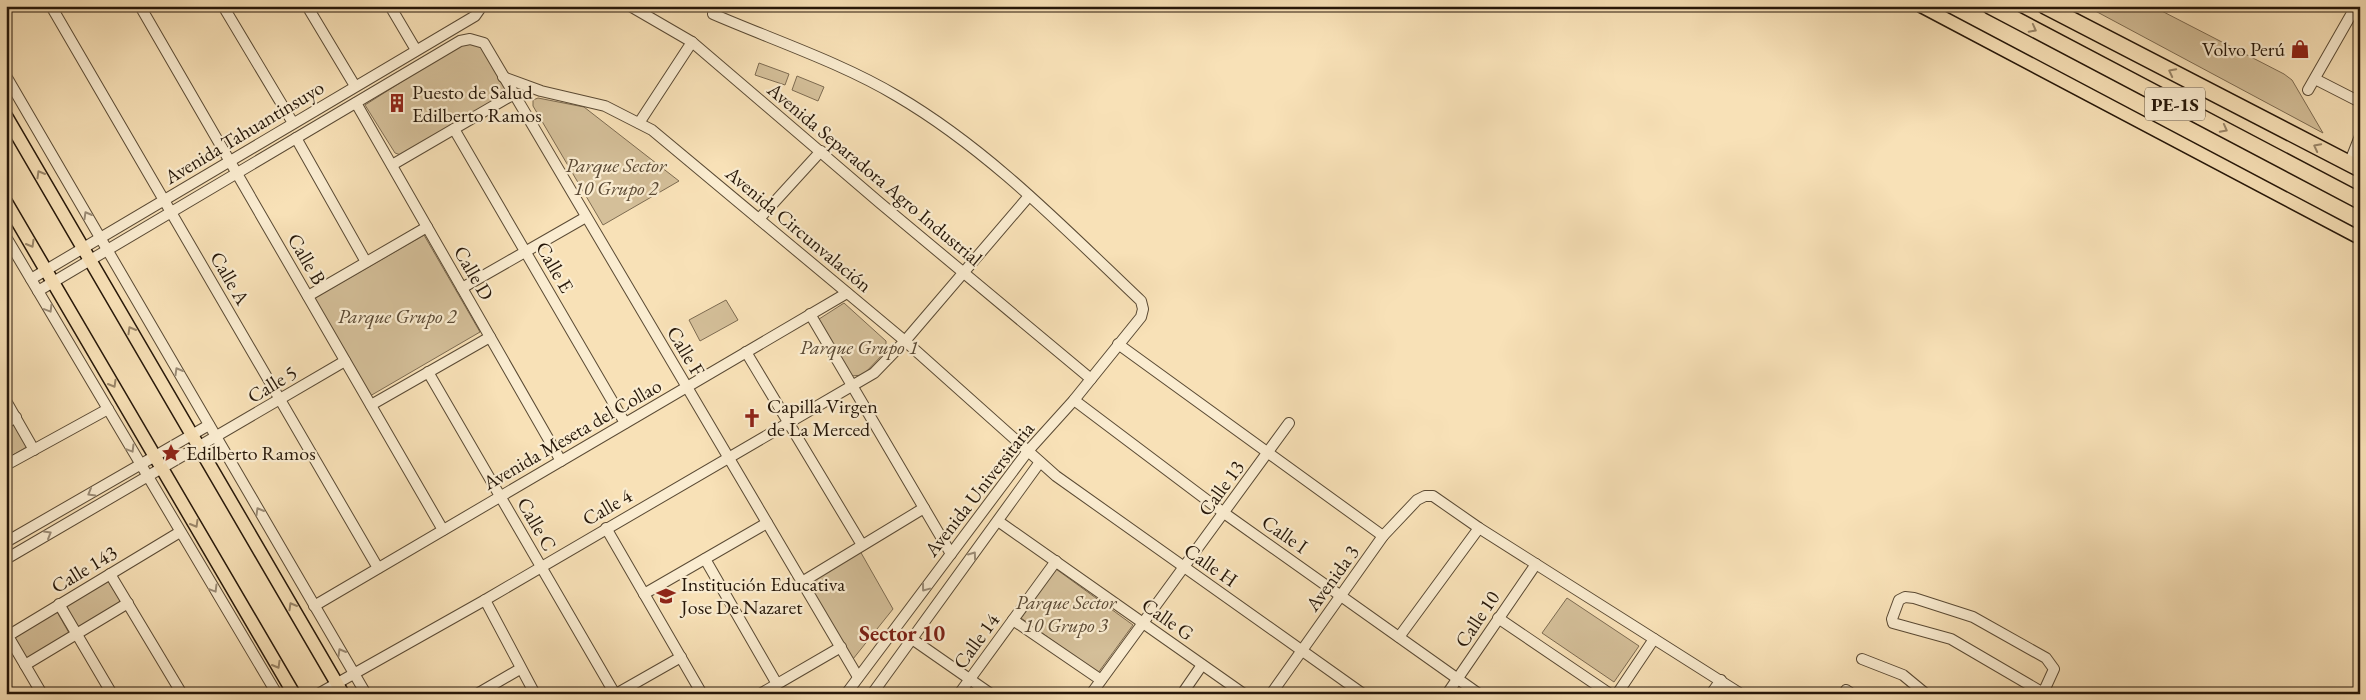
<svg xmlns="http://www.w3.org/2000/svg" width="2366" height="700" font-family="'EB Garamond',serif">
	<style>
		.green { fill: #d4bf99; stroke: #7d6b51 }
		.lines { fill: none; stroke-linecap: round; stroke-linejoin: round }
		.minor-casing { stroke: #5a4a34; stroke-width: 12 }
		.major-casing { stroke: #261709; stroke-width: 15 }
		.highway-casing { stroke: #261709; stroke-width: 18 }
		.minor { stroke: #faecd0; stroke-width: 10 }
		.major { stroke: #f8e1b7; stroke-width: 12 }
		.highway { stroke: #f8e1b7; stroke-width: 15 }
		.oneway { stroke: #9a8669 }
		.oneway2 { stroke: #9b8c76 }
		.labels { text-anchor: middle; dominant-baseline: central; stroke-width: 4.5; stroke-linejoin: round; paint-order: stroke }
		.shield { fill: #faecd0; stroke: #665745; stroke-width: 1 }
		.shield-label { font-size: 19px; font-weight: bold; fill: #261709 }
		.poi-label { font-size: 20px; fill: #261709; stroke: #faecd0; text-anchor: start }
		.street-label { font-size: 20px; fill: #261709; stroke: #faecd0 }
		.park-label { font-size: 20px; font-style: italic; fill: #5a4934; stroke: #faecd0 }
		.quarter-label { font-size: 22px; font-weight: bold; fill: #7a1f14; stroke: #faecd0 }
	</style>
	<rect width="100%" height="100%" fill="#f8e1b7"/>
	<filter id="stains"><feTurbulence type="fractalNoise" baseFrequency=".004" numOctaves="4"/><feColorMatrix values="0 0 0 0 .2 0 0 0 0 .09 0 0 0 0 .02 0 0 0 .5 -.17"/></filter>
	<radialGradient id="worn" r=".72"><stop offset=".6" stop-color="#630" stop-opacity="0"/><stop offset="1" stop-color="#630" stop-opacity=".3"/></radialGradient>
	<g class="green">
		<polygon points="2086,6 2152,6 2284,74 2292,80 2323,133"/>
		<polygon points="466,43 476,44 482,47 509,93 401,155 395,153 365,105 458,46"/>
		<polygon points="759,63 789,74 785,85 755,75"/>
		<polygon points="797,76 824,87 818,101 792,90"/>
		<polygon points="538,98 584,107 679,181 603,225 533,106 533,100"/>
		<polygon points="424,235 480,332 370,396 313,299"/>
		<polygon points="726,300 738,320 700,341 689,320"/>
		<polygon points="844,303 886,341 886,351 863,375 851,376 816,321"/>
		<polygon points="17,422 30,445 6,459 6,429"/>
		<polygon points="860,551 893,609 853,659 806,583"/>
		<polygon points="1056,569 1133,625 1098,673 1021,618"/>
		<polygon points="108,581 121,602 78,628 65,607"/>
		<polygon points="1567,598 1639,646 1614,682 1542,633"/>
		<polygon points="56,610 69,633 26,659 12,635"/>
	</g>
	<g class="lines">
		<g class="minor-casing">
			<g id="minor">
				<polyline points="51,6 378,568"/>
				<polyline points="140,6 443,530"/>
				<polyline points="223,6 293,123"/>
				<polyline points="307,6 355,86"/>
				<polyline points="390,6 416,50"/>
				<polyline points="630,6 692,42 880,203 1091,379"/>
				<path d="M713 14C773 40 842 63 897 96 989 150 1064 228 1141 301L1143 309 1141 317 1074 400 1028 451 846 694"/>
				<polyline points="6,76 366,694"/>
				<polyline points="503,77 541,91 605,106 652,130 905,341 1056,476 1363,694"/>
				<polyline points="2315,79 2360,102"/>
				<polyline points="2308,90 2356,6"/>
				<polyline points="356,103 561,461"/>
				<polyline points="639,123 692,42"/>
				<polyline points="454,129 625,423"/>
				<polyline points="296,138 366,262"/>
				<polyline points="2349,164 2360,136"/>
				<polyline points="392,165 514,94"/>
				<polyline points="759,219 821,151"/>
				<polyline points="6,237 277,694"/>
				<polyline points="31,279 475,16 482,6"/>
				<polyline points="462,288 586,217"/>
				<polyline points="38,291 460,41 470,39 484,43 858,677"/>
				<polyline points="308,296 427,227"/>
				<polyline points="810,314 951,554"/>
				<polyline points="1118,344 1383,536"/>
				<polyline points="746,352 862,545"/>
				<polyline points="428,372 615,694"/>
				<polyline points="1074,400 1224,513 1479,694"/>
				<polyline points="6,401 34,450"/>
				<polyline points="371,405 490,337"/>
				<polyline points="6,423 16,417"/>
				<polyline points="6,465 108,409"/>
				<polyline points="998,521 1244,694"/>
				<polyline points="606,528 702,694"/>
				<polyline points="6,542 209,425"/>
				<polyline points="6,559 345,361"/>
				<polyline points="705,559 777,684"/>
				<polyline points="110,574 182,694"/>
				<polyline points="802,582 924,508"/>
				<polyline points="644,594 767,523"/>
				<polyline points="485,600 535,694"/>
				<polyline points="59,604 112,694"/>
				<polyline points="314,606 847,293"/>
				<polyline points="1498,618 1610,694"/>
				<polyline points="1013,620 1101,680"/>
				<polyline points="8,636 42,694"/>
				<polyline points="6,637 180,532"/>
				<polyline points="1399,637 1479,528"/>
				<polyline points="912,639 991,694"/>
				<polyline points="1862,659 1903,675 1926,694"/>
				<polyline points="25,665 128,603"/>
				<polyline points="1846,690 1852,694"/>
				<polyline points="2043,693 2054,669 2046,658 1973,617 1914,598 1905,597 1899,600 1892,619 1893,623 1951,639 2045,694"/>
				<polyline points="318,694 485,600 874,373 905,341 1029,196"/>
				<polyline points="477,694 520,669"/>
				<polyline points="616,694 681,657"/>
				<polyline points="760,694 841,647"/>
				<polyline points="872,694 1040,462"/>
				<polyline points="959,694 1056,561"/>
				<polyline points="1091,694 1289,423"/>
				<polyline points="1182,694 1202,665"/>
				<polyline points="1271,694 1383,536 1417,500 1425,496 1433,496 1479,528 1741,694"/>
				<polyline points="1447,694 1536,564"/>
				<polyline points="1617,694 1654,639"/>
				<polyline points="1711,694 1721,680"/>
			</g>
		</g>
		<g class="major-casing">
			<g id="major">
				<polyline points="1921,6 2360,238"/>
				<polyline points="6,116 343,694"/>
				<polyline points="6,202 294,694"/>
			</g>
		</g>
		<g class="highway-casing">
			<g id="highway">
				<polyline points="1990,6 2360,201"/>
				<polyline points="2045,6 2360,169"/>
			</g>
		</g>
		<use href="#minor" class="minor"/>
		<use href="#major" class="major"/>
		<use href="#highway" class="highway"/>
	</g>
	<defs><path id="oneway-chevron" d="M-2-3.5L2.5 0L-2 3.5" fill="none" stroke-width="1.6" stroke-linecap="round" stroke-linejoin="round" transform="scale(1.25)"/></defs>
	<g class="oneway">
		<use href="#oneway-chevron" transform="translate(2033 29) rotate(28)"/>
		<use href="#oneway-chevron" transform="translate(2172 72) rotate(-153)"/>
		<use href="#oneway-chevron" transform="translate(2224 129) rotate(28)"/>
		<use href="#oneway-chevron" transform="translate(2317 147) rotate(-153)"/>
		<use href="#oneway-chevron" transform="translate(40 174) rotate(-120)"/>
		<use href="#oneway-chevron" transform="translate(31 244) rotate(60)"/>
		<use href="#oneway-chevron" transform="translate(131 330) rotate(-120)"/>
		<use href="#oneway-chevron" transform="translate(113 384) rotate(60)"/>
		<use href="#oneway-chevron" transform="translate(195 524) rotate(60)"/>
		<use href="#oneway-chevron" transform="translate(292 606) rotate(-120)"/>
		<use href="#oneway-chevron" transform="translate(277 665) rotate(60)"/>
	</g>
	<g class="oneway2">
		<use href="#oneway-chevron" transform="translate(87 215) rotate(-120)"/>
		<use href="#oneway-chevron" transform="translate(49 309) rotate(59)"/>
		<use href="#oneway-chevron" transform="translate(178 371) rotate(-120)"/>
		<use href="#oneway-chevron" transform="translate(131 449) rotate(59)"/>
		<use href="#oneway-chevron" transform="translate(91 493) rotate(150)"/>
		<use href="#oneway-chevron" transform="translate(259 511) rotate(-120)"/>
		<use href="#oneway-chevron" transform="translate(48 534) rotate(-30)"/>
		<use href="#oneway-chevron" transform="translate(973 555) rotate(-54)"/>
		<use href="#oneway-chevron" transform="translate(925 588) rotate(127)"/>
		<use href="#oneway-chevron" transform="translate(214 589) rotate(59)"/>
		<use href="#oneway-chevron" transform="translate(341 652) rotate(-120)"/>
	</g>
	<defs>
		<g id="shop-bare" transform="scale(1.5)"><path d="M-5-2.5h2.3a2.7 3.5 0 0 1 5.4 0H5L5.5 6h-11ZM-1.5-2.5h3a1.5 2.3 0 0 0-3 0Z" fill="#8f2418" stroke="#faecd0" stroke-width="2.5" paint-order="stroke"/></g>
		<g id="building-bare" transform="scale(1.5)"><path d="M-4-6H4V6H1V3H-1V6H-4ZM-2.5-4.3h1.7v1.8h-1.7ZM.8-4.3h1.7v1.8H.8ZM-2.5-1h1.7V.8h-1.7ZM.8-1h1.7V.8H.8Z" fill="#8f2418" stroke="#faecd0" stroke-width="2.5" paint-order="stroke"/></g>
		<g id="church-bare" transform="scale(1.5)"><path d="M-1.2-6h2.4v3.5h3.3v2.4h-3.3V6h-2.4V-.1h-3.3v-2.4h3.3Z" fill="#8f2418" stroke="#faecd0" stroke-width="2.5" paint-order="stroke"/></g>
		<g id="sight-bare" transform="scale(1.5)"><path d="M0-6L1.8-2.2L6-1.7L2.9 1.2L3.7 5.4L0 3.3L-3.7 5.4L-2.9 1.2L-6-1.7L-1.8-2.2Z" fill="#8f2418" stroke="#faecd0" stroke-width="2.5" paint-order="stroke"/></g>
		<g id="school-bare" transform="scale(1.5)"><path d="M0-5L7-2L0 1L-7-2ZM-4 1L0 2.5L4 1V4Q0 6-4 4Z" fill="#8f2418" stroke="#faecd0" stroke-width="2.5" paint-order="stroke"/></g>
	</defs>
	<g fill-rule="evenodd">
		<use href="#shop-bare" x="2300" y="49"/>
		<use href="#building-bare" x="397" y="103"/>
		<use href="#church-bare" x="752" y="418"/>
		<use href="#sight-bare" x="171" y="453"/>
		<use href="#school-bare" x="666" y="596"/>
	</g>
	<g class="labels">
		<rect class="shield" x="2145" y="87.5" width="60" height="33" rx="4"/>
		<g class="shield-label">
			<text x="2175" y="104">PE-1S</text>
		</g>
		<g class="poi-label">
			<text x="2285" y="49" text-anchor="end">Volvo Perú</text>
			<text x="412" y="92">Puesto de Salud<tspan x="412" dy="23">Edilberto Ramos</tspan></text>
			<text x="767" y="406">Capilla Virgen<tspan x="767" dy="23">de La Merced</tspan></text>
			<text x="186" y="453">Edilberto Ramos</text>
			<text x="681" y="584">Institución Educativa<tspan x="681" dy="23">Jose De Nazaret</tspan></text>
		</g>
		<g class="street-label">
			<text transform="translate(244 132) rotate(-31)">Avenida Tahuantinsuyo</text>
			<text transform="translate(875 174) rotate(40)">Avenida Separadora Agro Industrial</text>
			<text transform="translate(799 229) rotate(40)">Avenida Circunvalación</text>
			<text transform="translate(307 259) rotate(60)">Calle B</text>
			<text transform="translate(555 267) rotate(60)">Calle E</text>
			<text transform="translate(474 273) rotate(60)">Calle D</text>
			<text transform="translate(230 278) rotate(60)">Calle A</text>
			<text transform="translate(686 351) rotate(59)">Calle F</text>
			<text transform="translate(272 384) rotate(-31)">Calle 5</text>
			<text transform="translate(572 434) rotate(-30)">Avenida Meseta del Collao</text>
			<text transform="translate(1221 488) rotate(-54)">Calle 13</text>
			<text transform="translate(979 489) rotate(-52)">Avenida Universitaria</text>
			<text transform="translate(607 507) rotate(-30)">Calle 4</text>
			<text transform="translate(537 524) rotate(60)">Calle C</text>
			<text transform="translate(1285 534) rotate(35)">Calle I</text>
			<text transform="translate(1211 565) rotate(35)">Calle H</text>
			<text transform="translate(84 569) rotate(-31)">Calle 143</text>
			<text transform="translate(1332 578) rotate(-54)">Avenida 3</text>
			<text transform="translate(1168 619) rotate(35)">Calle G</text>
			<text transform="translate(1477 619) rotate(-56)">Calle 10</text>
			<text transform="translate(976 641) rotate(-54)">Calle 14</text>
		</g>
		<g class="park-label">
			<text x="616" y="165">Parque Sector<tspan x="616" dy="23">10 Grupo 2</tspan></text>
			<text x="397" y="316">Parque Grupo 2</text>
			<text x="859" y="347">Parque Grupo 1</text>
			<text x="1066" y="602">Parque Sector<tspan x="1066" dy="23">10 Grupo 3</tspan></text>
		</g>
		<g class="quarter-label">
			<text x="902" y="633">Sector 10</text>
		</g>
	</g>
	<rect width="2366" height="700" fill="none" stroke="#f8e1b7" stroke-width="25"/>
	<rect x="8" y="8" width="2351" height="685" fill="none" stroke="#261709" stroke-width="2.5"/>
	<rect x="12" y="12" width="2341" height="675" fill="none" stroke="#261709"/>
	<rect width="100%" height="100%" filter="url(#stains)"/>
	<rect width="100%" height="100%" fill="url(#worn)"/>
</svg>
